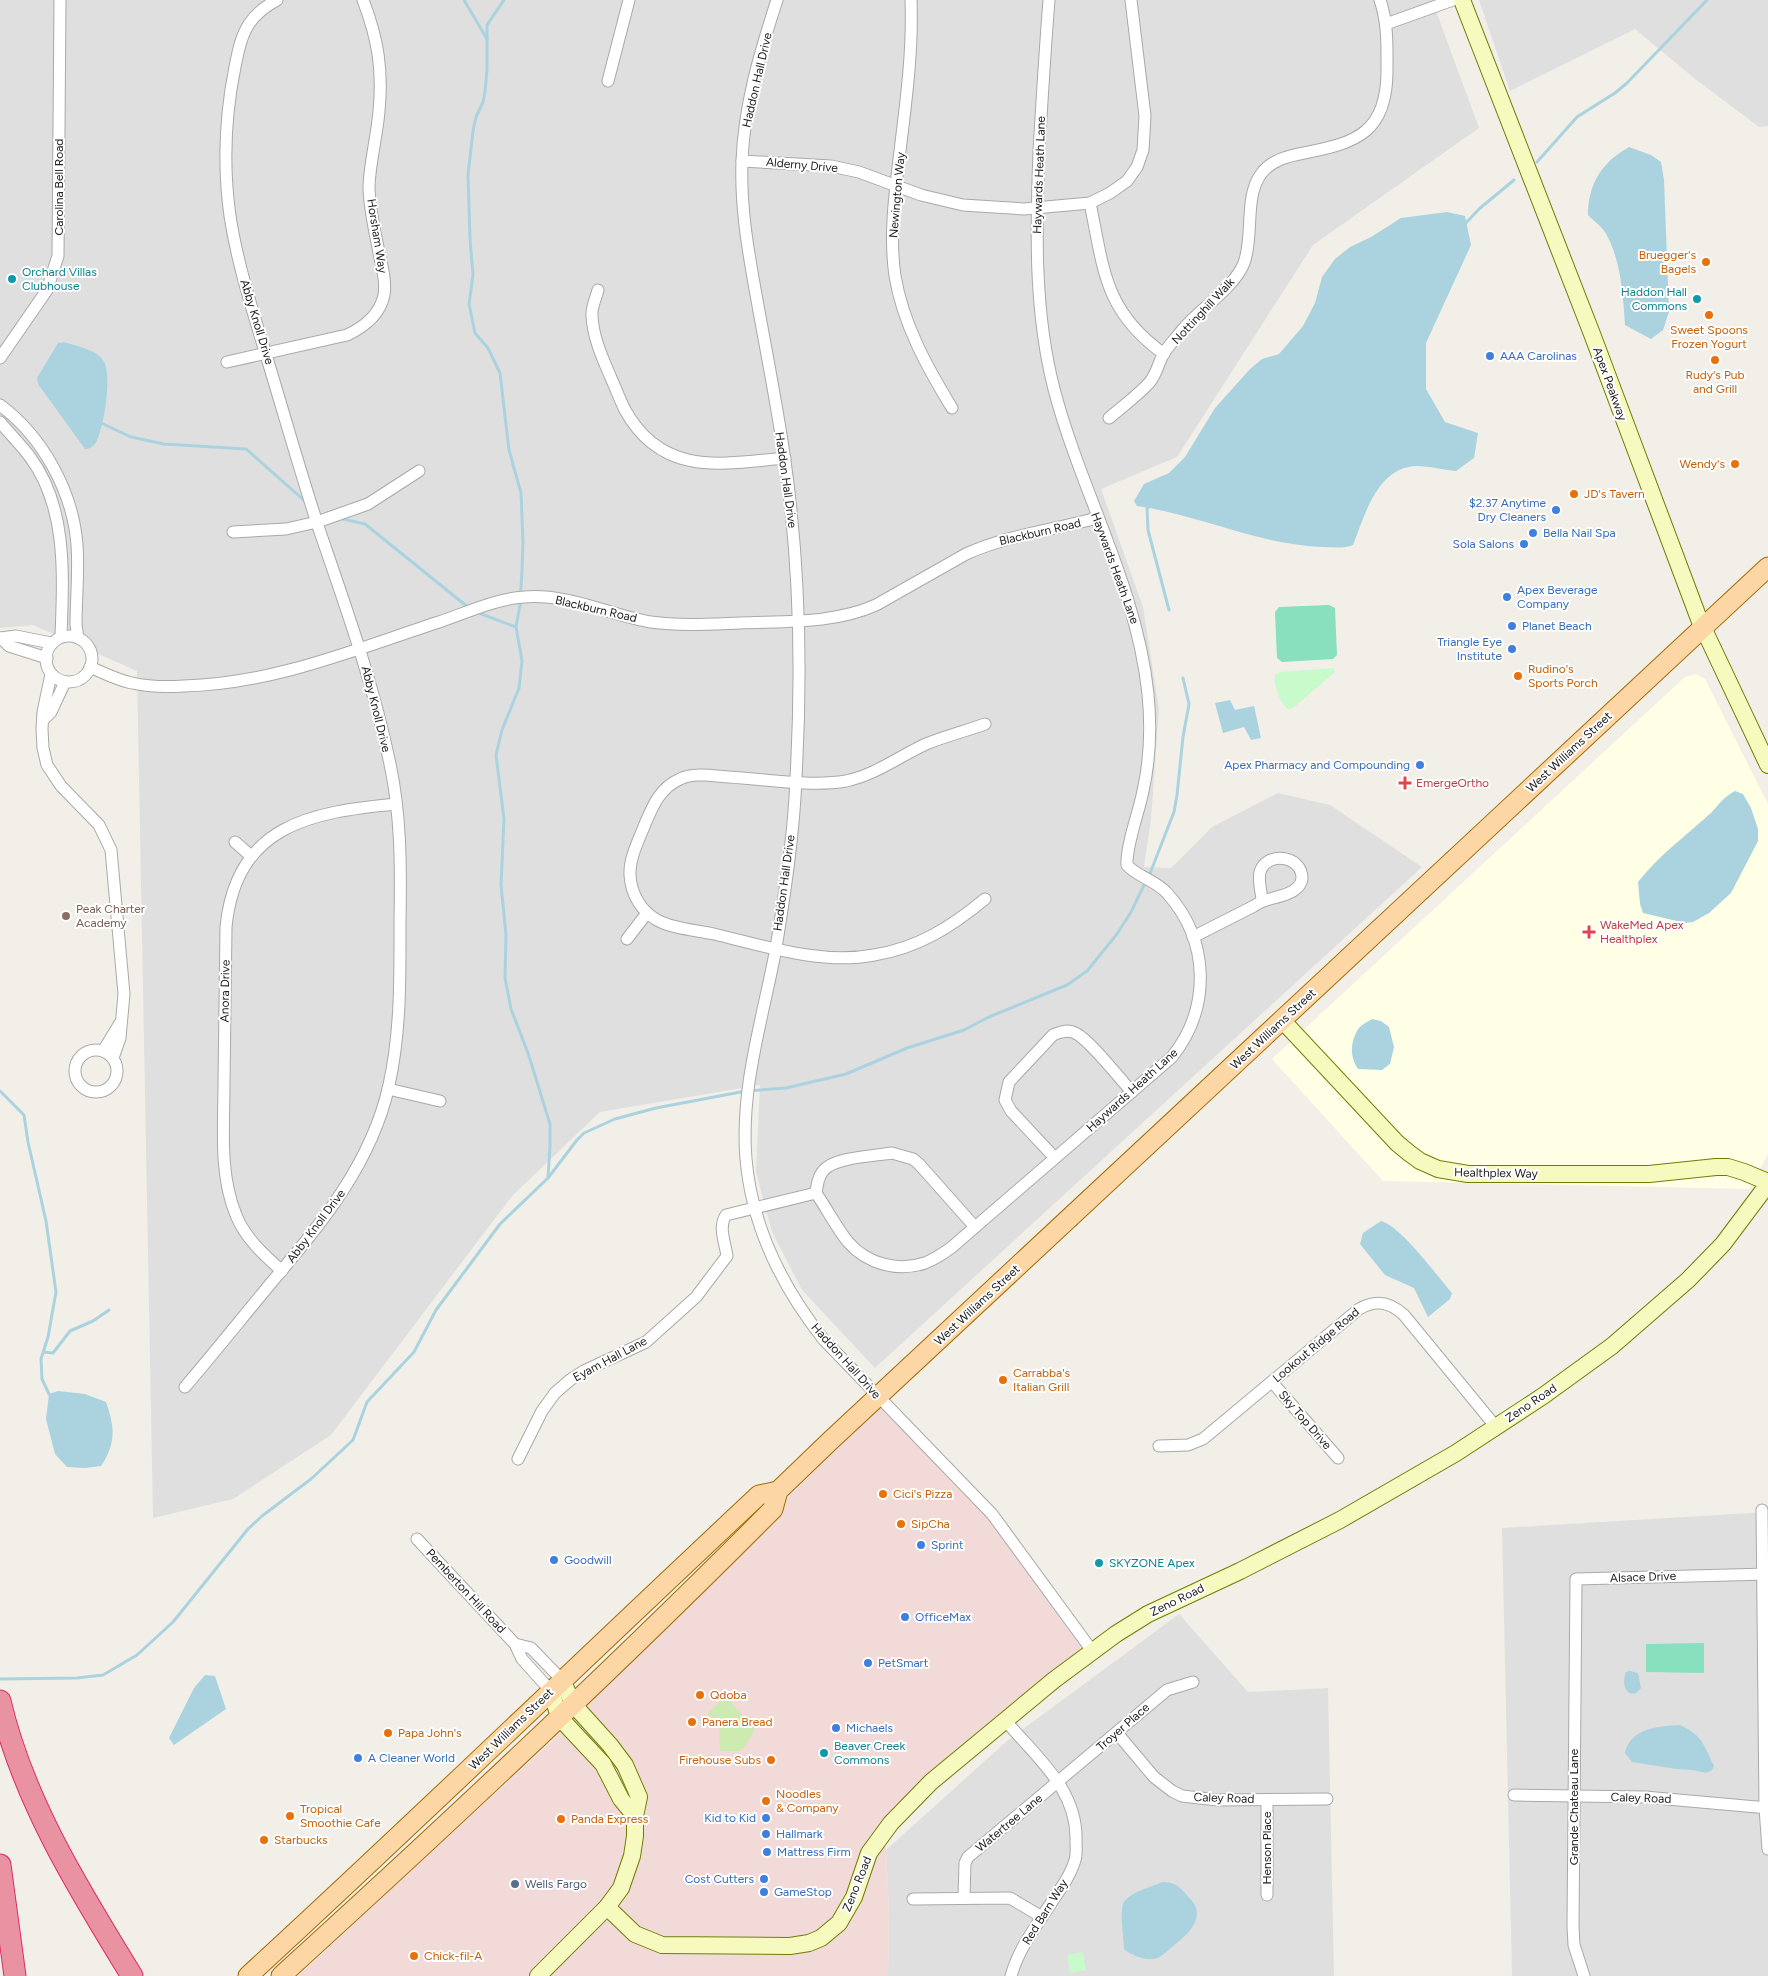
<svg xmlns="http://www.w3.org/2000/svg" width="1768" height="1976" font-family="Figtree,sans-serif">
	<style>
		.residential { fill: #e0dfdf }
		.commercial { fill: #f2dad9 }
		.education { fill: #ffffe5 }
		.grass { fill: #cdebb0 }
		.park { fill: #c8facc }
		.pitch { fill: #88e0be }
		.water { fill: #aad3df }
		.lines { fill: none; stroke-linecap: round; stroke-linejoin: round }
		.stream { stroke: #aad3df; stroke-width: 3 }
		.street-casing { stroke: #a9a9a9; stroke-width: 13 }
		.secondary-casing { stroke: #707d05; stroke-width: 18 }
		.primary-casing { stroke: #a06b00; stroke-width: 21 }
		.highway-casing { stroke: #dc2a67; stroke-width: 23 }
		.street { stroke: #fff; stroke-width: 11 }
		.secondary { stroke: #f7fabf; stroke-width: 16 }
		.primary { stroke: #fcd6a4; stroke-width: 19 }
		.highway { stroke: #e892a2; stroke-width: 21 }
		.food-dot { fill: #e8710a; stroke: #fff; stroke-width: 2 }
		.culture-dot { fill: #0f9aa8; stroke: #fff; stroke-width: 2 }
		.shop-dot { fill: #3f7fe0; stroke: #fff; stroke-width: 2 }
		.health-dot { fill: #e0444e; stroke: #fff; stroke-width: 2 }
		.education-dot { fill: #8d6e63; stroke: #fff; stroke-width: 2 }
		.service-dot { fill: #5c6f8a; stroke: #fff; stroke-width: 2 }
		.labels { text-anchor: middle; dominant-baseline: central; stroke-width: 4; stroke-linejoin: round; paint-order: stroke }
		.street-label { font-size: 12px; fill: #222; stroke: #fff }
		.food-label { font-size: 12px; fill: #c56008; stroke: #fff; text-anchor: start }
		.culture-label { font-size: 12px; fill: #0d838f; stroke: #fff; text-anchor: start }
		.shop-label { font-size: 12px; fill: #366cbe; stroke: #fff; text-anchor: start }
		.health-label { font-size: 12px; fill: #be3a42; stroke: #fff; text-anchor: start }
		.education-label { font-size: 12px; fill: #785e54; stroke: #fff; text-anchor: start }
		.service-label { font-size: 12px; fill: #4e5e75; stroke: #fff; text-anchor: start }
	</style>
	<rect width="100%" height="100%" fill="#f2efe9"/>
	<g class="residential">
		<polygon points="0,0 1432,0 1479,128 1313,245 1177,457 1101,489 1143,607 1159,709 1151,819 1144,867 1171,868 1212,827 1278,793 1330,805 1422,867 875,1368 802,1290 772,1232 756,1172 760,1085 600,1112 512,1196 331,1435 233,1499 153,1518 137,671 33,625 0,628"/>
		<polygon points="1479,0 1768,0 1768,126 1759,127 1694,78 1635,29 1510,91"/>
		<polygon points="1768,1512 1768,1976 1512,1976 1502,1528"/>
		<polygon points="1179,1614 1248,1692 1328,1688 1334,1976 888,1976 889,1913 886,1850 1007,1741"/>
	</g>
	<polygon class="commercial" points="880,1403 992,1514 1093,1652 885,1830 889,1913 888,1976 298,1976 407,1874 550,1743"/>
	<polygon class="education" points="1696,674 1705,679 1768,804 1768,1154 1749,1189 1383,1181 1272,1059 1685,677"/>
	<polygon class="grass" points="725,1696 755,1729 742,1751 720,1751 719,1726 708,1713"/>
	<g class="park">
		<path d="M1333 668 1335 672 1293 708 1288 709C1280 703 1273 685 1275 675L1280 672Z"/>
		<polygon points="1083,1952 1086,1970 1070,1973 1067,1955"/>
	</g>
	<g class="pitch">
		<polygon points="1329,605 1335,608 1337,655 1333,659 1282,662 1277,658 1275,612 1279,607"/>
		<polygon points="1704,1643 1704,1673 1646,1672 1646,1644"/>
	</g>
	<g class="water">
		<path d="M1629 147 1651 155 1661 162 1664 180 1669 312 1663 330 1651 339 1625 325C1623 295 1621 259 1605 232 1601 226 1594 221 1588 215 1588 184 1602 162 1629 147Z"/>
		<path d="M1447 212 1465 216 1471 245 1426 343V389L1445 422 1478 433 1474 458 1456 471C1443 470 1430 466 1417 466 1377 467 1365 515 1353 545 1343 549 1333 547 1323 547 1259 545 1200 515 1137 506L1134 501 1144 484 1169 473 1185 457 1215 408 1250 369 1262 359 1279 354 1303 326 1315 303 1322 277 1335 259 1350 247 1371 237 1401 218Z"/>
		<path d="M64 342C76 346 95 349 103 360 113 373 104 430 95 444 92 447 89 449 85 449L38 384 37 378 58 343Z"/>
		<polygon points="1230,700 1235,710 1254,706 1261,738 1251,740 1244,727 1223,733 1215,703"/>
		<path d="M1735 791 1743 794 1751 808 1758 829V841L1731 893 1709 913 1693 922 1685 923 1643 913 1640 904 1638 882C1659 855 1687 835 1712 812 1719 804 1725 796 1735 791Z"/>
		<path d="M1372 1019 1381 1021 1389 1027 1394 1047 1390 1064 1382 1070 1358 1069C1350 1057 1350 1044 1357 1031 1359 1026 1367 1022 1372 1019Z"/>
		<path d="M1381 1221C1401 1226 1437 1276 1452 1293L1450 1299 1428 1317 1414 1288 1385 1275 1360 1244 1363 1233Z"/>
		<path d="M58 1391 85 1394 106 1402C115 1428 116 1443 101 1466L85 1468 67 1467 55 1454 46 1419 49 1394Z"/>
		<path d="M1630 1671 1638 1673 1641 1688C1637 1693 1635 1695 1629 1693 1623 1687 1623 1680 1626 1672Z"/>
		<polygon points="205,1675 215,1676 226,1709 174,1745 169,1738 194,1688"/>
		<path d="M1680 1725C1702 1735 1704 1745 1714 1766L1712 1770 1706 1773 1693 1770 1676 1769 1632 1762 1625 1753C1630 1728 1659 1726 1680 1725Z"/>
		<path d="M1162 1882C1173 1882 1178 1885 1185 1893 1188 1897 1193 1901 1195 1905 1203 1923 1184 1937 1172 1947 1166 1952 1161 1958 1153 1959 1142 1960 1131 1955 1124 1949 1124 1938 1119 1910 1124 1902 1131 1892 1151 1887 1162 1882Z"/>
	</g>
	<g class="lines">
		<g class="stream">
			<polyline points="464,0 487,39"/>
			<polyline points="504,0 487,25 487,69 485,92 483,102 476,117 473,131 468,175 470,239 473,275 469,304 475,333 488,348 500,373 509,450 521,493 523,542 522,570 520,605 516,627 522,661 519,688 502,730 496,755 504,819 501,885 506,935 505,978 511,1009 528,1053 550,1124 550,1146 548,1178"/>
			<polyline points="1537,162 1577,117 1615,93 1627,83 1707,0"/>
			<polyline points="1465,224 1479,209 1514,180"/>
			<polyline points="101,423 131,437 164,444 246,449 306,502"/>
			<polyline points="1151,506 1147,508 1148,530 1169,610"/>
			<polyline points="338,518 365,524 469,608"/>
			<polyline points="476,612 516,627"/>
			<polyline points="1149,876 1174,812 1177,795 1183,737 1189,704 1183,678"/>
			<polyline points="0,1091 24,1115 28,1142 46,1221 56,1292 48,1337 41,1359 42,1379 49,1394"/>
			<polyline points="44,1352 53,1353 70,1331 93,1321 109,1310"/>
			<polyline points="0,1679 77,1678 103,1675 137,1655 173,1622 248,1529 262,1516 311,1479 353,1440 367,1402 414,1352 436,1310 500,1224 548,1178 577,1140 584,1133 615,1119 656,1108 746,1091 786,1088 846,1074 907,1048 964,1030 989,1017 1067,985 1087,971 1117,934 1131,912 1146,881"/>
		</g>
		<g class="street-casing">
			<g id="street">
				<path d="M777 0C760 52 744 106 742 161 740 212 750 261 759 311 768 361 778 411 785 461 800 567 802 671 796 777 794 834 785 892 776 948 763 1018 740 1088 746 1159 752 1228 782 1287 824 1340L992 1514 1093 1652"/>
				<path d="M911 0C913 51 906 101 900 151 895 193 889 234 895 276 903 324 927 367 952 408"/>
				<polyline points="1386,24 1453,0"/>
				<polyline points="608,81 629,0"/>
				<polyline points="742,161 831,166 859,172 921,195 963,205 1024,209 1090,203 1110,193 1127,181 1137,167 1143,150 1145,116 1131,0"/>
				<path d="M1090 203C1104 270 1104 311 1164 354"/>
				<path d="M598 290C596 298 591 308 592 316 593 338 603 359 611 378 616 389 620 400 625 410 662 477 722 464 785 458"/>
				<polyline points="0,358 47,290 58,256 60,0"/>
				<path d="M227 362 347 335C364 327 380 315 384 295 386 283 383 269 380 258 376 235 369 210 369 186 370 161 377 136 379 111 383 70 378 39 363 0"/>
				<path d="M0 405C43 437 73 492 77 545 79 571 76 598 76 625L78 638"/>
				<path d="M1109 418C1122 407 1137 396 1149 383 1157 374 1158 363 1164 353 1169 345 1177 337 1183 329 1201 308 1234 288 1244 263 1254 236 1244 197 1261 174 1271 160 1288 156 1304 153 1357 143 1387 132 1387 71 1387 47 1388 23 1380 0"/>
				<path d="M0 422C10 434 21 445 30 457 68 508 63 577 61 637"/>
				<polyline points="233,532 286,529 317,522 368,504 419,471"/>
				<circle cx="69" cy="659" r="23"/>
				<polyline points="0,638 16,636 51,643"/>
				<polyline points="1,638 9,646 47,658"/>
				<path d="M90 667C104 673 117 680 132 683 149 687 167 687 184 686 273 684 356 649 439 622 466 613 495 599 524 597 567 593 610 615 651 622 681 626 711 624 740 623 786 621 833 624 876 605L966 554C1008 535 1053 530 1097 518"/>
				<polyline points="51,674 43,712 42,729 43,748 47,765 61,786 99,825 111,850 124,994 120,1038 113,1058"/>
				<polyline points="44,719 51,712 65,682"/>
				<polyline points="235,842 251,856"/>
				<path d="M985 899C951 927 918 948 874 955 821 965 765 946 714 934 696 930 673 929 657 920 641 911 631 894 630 875 629 858 639 840 645 824 653 805 660 788 680 779 694 772 714 776 729 777 765 779 811 787 846 781 875 775 900 756 926 744 945 736 966 731 985 724"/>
				<path d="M1193 937 1254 906C1267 896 1285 899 1297 888 1300 885 1302 881 1302 878 1302 855 1266 851 1260 872 1258 880 1261 891 1262 899"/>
				<polyline points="627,939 647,913"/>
				<circle cx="96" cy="1071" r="21"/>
				<polyline points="103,1051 120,1023"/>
				<polyline points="388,1089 440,1101"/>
				<path d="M1055 1158 1011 1111 1005 1100 1009 1082 1053 1035C1060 1032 1068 1029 1075 1033 1089 1039 1120 1079 1132 1092"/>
				<path d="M816 1193C817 1185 818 1177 823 1171 834 1157 875 1156 892 1153L913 1159 919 1164 975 1227"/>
				<path d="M282 1271C264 1255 245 1238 236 1215 219 1174 224 1127 224 1083 225 1031 225 979 226 927 236 825 311 812 396 804"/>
				<polyline points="1272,1382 1338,1458"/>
				<path d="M185 1387C214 1353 242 1318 271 1283 321 1224 372 1163 389 1085 401 1031 400 976 400 921 401 868 401 815 390 764 373 682 345 605 318 526 301 474 286 421 270 368 255 318 238 268 230 216 223 166 225 116 235 67 238 52 241 36 249 24 256 13 266 6 277 0"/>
				<path d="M1159 1446 1188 1445 1203 1439 1359 1309C1376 1299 1390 1302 1404 1315L1496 1427"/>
				<path d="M518 1459 542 1411 555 1393 570 1380 584 1371 646 1342 696 1297 727 1256C725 1242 718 1227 726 1215L816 1193C827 1209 836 1227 848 1242 867 1264 898 1272 925 1263 935 1259 944 1253 952 1247L1172 1057C1211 1008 1210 941 1167 893 1155 880 1136 876 1127 865 1126 845 1139 812 1143 791 1150 760 1151 725 1148 694 1137 587 1081 492 1054 389 1034 311 1036 231 1039 151 1042 100 1045 50 1049 0"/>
				<polyline points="1762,1510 1765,1808 1768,1849"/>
				<polyline points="417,1539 515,1644 522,1659 551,1691"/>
				<polyline points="515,1644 531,1648 562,1680"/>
				<path d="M1005 1720C1035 1756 1078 1789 1076 1841 1076 1847 1077 1854 1075 1860 1071 1874 1062 1887 1053 1900 1038 1924 1019 1947 1011 1976"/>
				<polyline points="1117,1733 1154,1777 1172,1791 1182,1796 1218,1800 1327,1799"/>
				<polyline points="1514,1795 1645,1797 1768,1808"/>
				<polyline points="1267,1895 1267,1800"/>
				<polyline points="964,1897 965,1863 968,1857 1167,1690 1193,1682"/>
				<polyline points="913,1899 1010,1898 1042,1917"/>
				<polyline points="1584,1976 1574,1945 1573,1926 1576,1579 1768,1574"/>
			</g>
		</g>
		<g class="secondary-casing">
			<g id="secondary">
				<polyline points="1462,0 1592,334 1699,619 1768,765"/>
				<polyline points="1282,1020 1397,1143 1409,1153 1420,1161 1438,1169 1468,1174 1649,1174 1716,1167 1728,1167 1744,1172 1768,1182"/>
				<polyline points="551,1691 559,1717 603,1764 621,1799 635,1816"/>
				<polyline points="607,1907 635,1934 662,1945 790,1946 809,1943 821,1938 839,1923 854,1897 869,1853 891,1823 931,1782 1054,1680 1116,1634 1148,1614 1240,1571 1340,1520 1456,1453 1543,1396 1612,1346 1688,1280 1723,1244 1768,1184"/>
				<polyline points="538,1976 607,1907 621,1888 632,1856 635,1836 635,1816 639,1797 625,1765 610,1745 573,1704 562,1680"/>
			</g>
		</g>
		<g class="primary-casing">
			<g id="primary">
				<path d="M248 1976C420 1818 588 1655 759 1495L778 1491"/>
				<path d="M281 1976C448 1824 613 1670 773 1509L778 1491 830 1441 1768 567"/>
			</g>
		</g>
		<g class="highway-casing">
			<g id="highway">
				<path d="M0 1701C23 1800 79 1890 132 1976"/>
				<polyline points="0,1865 15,1976"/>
			</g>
		</g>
		<use href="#street" class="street"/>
		<use href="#secondary" class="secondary"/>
		<use href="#primary" class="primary"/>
		<use href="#highway" class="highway"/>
	</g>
	<g class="food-dot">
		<circle cx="1706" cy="262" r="5"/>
		<circle cx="1709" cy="315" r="5"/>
		<circle cx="1715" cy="360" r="5"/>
		<circle cx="1735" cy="464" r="5"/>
		<circle cx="1574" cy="494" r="5"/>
		<circle cx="1518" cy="676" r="5"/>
		<circle cx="1003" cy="1380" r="5"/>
		<circle cx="883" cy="1494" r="5"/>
		<circle cx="901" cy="1524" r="5"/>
		<circle cx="700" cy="1695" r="5"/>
		<circle cx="692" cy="1722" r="5"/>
		<circle cx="388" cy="1733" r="5"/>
		<circle cx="771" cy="1760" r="5"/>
		<circle cx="766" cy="1801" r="5"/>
		<circle cx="290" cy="1816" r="5"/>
		<circle cx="561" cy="1819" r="5"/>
		<circle cx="264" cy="1840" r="5"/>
		<circle cx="414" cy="1956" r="5"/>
	</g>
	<g class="culture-dot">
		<circle cx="12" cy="279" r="5"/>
		<circle cx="1697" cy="299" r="5"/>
		<circle cx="1099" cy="1563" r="5"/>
		<circle cx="824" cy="1753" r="5"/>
	</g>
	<g class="shop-dot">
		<circle cx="1490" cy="356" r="5"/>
		<circle cx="1556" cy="510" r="5"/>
		<circle cx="1533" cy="533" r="5"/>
		<circle cx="1524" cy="544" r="5"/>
		<circle cx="1507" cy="597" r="5"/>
		<circle cx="1512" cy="626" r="5"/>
		<circle cx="1512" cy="649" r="5"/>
		<circle cx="1420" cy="765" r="5"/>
		<circle cx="921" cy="1545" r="5"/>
		<circle cx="554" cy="1560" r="5"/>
		<circle cx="905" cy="1617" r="5"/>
		<circle cx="868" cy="1663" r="5"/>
		<circle cx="836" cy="1728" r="5"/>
		<circle cx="358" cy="1758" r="5"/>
		<circle cx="766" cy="1818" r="5"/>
		<circle cx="766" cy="1834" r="5"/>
		<circle cx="767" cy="1852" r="5"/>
		<circle cx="764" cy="1879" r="5"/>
		<circle cx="764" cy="1892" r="5"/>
	</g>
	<g class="health-dot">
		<path d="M1402.5 775.5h5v5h5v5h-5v5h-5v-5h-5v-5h5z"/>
		<path d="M1586.5 924.5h5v5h5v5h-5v5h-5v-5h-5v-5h5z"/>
	</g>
	<circle class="education-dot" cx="66" cy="916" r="5"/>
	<circle class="service-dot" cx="515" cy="1884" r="5"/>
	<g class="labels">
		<g class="street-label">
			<text transform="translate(757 80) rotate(-77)">Haddon Hall Drive</text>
			<text transform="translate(802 165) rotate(5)">Alderny Drive</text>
			<text transform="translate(1039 175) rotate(-88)">Haywards Heath Lane</text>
			<text transform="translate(59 187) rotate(-90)">Carolina Bell Road</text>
			<text transform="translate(897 195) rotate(-85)">Newington Way</text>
			<text transform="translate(377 236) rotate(81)">Horsham Way</text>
			<text transform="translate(1203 311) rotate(-47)">Nottinghill Walk</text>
			<text transform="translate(257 322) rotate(73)">Abby Knoll Drive</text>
			<text transform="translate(1610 384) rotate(70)">Apex Peakway</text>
			<text transform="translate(786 480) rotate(82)">Haddon Hall Drive</text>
			<text transform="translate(1040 532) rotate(-13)">Blackburn Road</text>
			<text transform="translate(1115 568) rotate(70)">Haywards Heath Lane</text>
			<text transform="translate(596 609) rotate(13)">Blackburn Road</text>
			<text transform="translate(376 709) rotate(76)">Abby Knoll Drive</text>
			<text transform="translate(1569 752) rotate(-43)">West Williams Street</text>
			<text transform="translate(784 883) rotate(-82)">Haddon Hall Drive</text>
			<text transform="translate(225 991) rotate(-89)">Anora Drive</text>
			<text transform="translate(1273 1029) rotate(-43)">West Williams Street</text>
			<text transform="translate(1132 1090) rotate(-42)">Haywards Heath Lane</text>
			<text transform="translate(1496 1173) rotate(1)">Healthplex Way</text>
			<text transform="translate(316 1226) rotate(-53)">Abby Knoll Drive</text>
			<text transform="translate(977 1305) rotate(-43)">West Williams Street</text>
			<text transform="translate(1316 1345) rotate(-40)">Lookout Ridge Road</text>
			<text transform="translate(610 1359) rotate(-28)">Eyam Hall Lane</text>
			<text transform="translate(846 1361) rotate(48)">Haddon Hall Drive</text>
			<text transform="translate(1531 1403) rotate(-34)">Zeno Road</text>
			<text transform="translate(1305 1420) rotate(49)">Sky Top Drive</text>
			<text transform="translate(1643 1577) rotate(-2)">Alsace Drive</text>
			<text transform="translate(466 1591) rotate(47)">Pemberton Hill Road</text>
			<text transform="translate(1177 1600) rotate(-26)">Zeno Road</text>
			<text transform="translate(1123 1727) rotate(-41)">Troyer Place</text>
			<text transform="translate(511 1729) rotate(-44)">West Williams Street</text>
			<text transform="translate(1224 1798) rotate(2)">Caley Road</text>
			<text transform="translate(1641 1798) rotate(2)">Caley Road</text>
			<text transform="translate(1574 1807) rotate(-90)">Grande Chateau Lane</text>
			<text transform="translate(1009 1823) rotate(-40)">Watertree Lane</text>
			<text transform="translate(1267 1848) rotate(-90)">Henson Place</text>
			<text transform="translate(857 1884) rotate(-68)">Zeno Road</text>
			<text transform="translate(1045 1912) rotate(-58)">Red Barn Way</text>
		</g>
		<g class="food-label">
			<text x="1696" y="255" text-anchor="end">Bruegger's<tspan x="1696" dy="14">Bagels</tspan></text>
			<text x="1709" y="330" text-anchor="middle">Sweet Spoons<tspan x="1709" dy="14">Frozen Yogurt</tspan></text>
			<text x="1715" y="375" text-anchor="middle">Rudy's Pub<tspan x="1715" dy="14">and Grill</tspan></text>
			<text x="1725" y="464" text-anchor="end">Wendy's</text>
			<text x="1584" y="494">JD's Tavern</text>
			<text x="1528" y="669">Rudino's<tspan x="1528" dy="14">Sports Porch</tspan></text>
			<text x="1013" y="1373">Carrabba's<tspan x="1013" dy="14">Italian Grill</tspan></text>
			<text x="893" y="1494">Cici's Pizza</text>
			<text x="911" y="1524">SipCha</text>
			<text x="710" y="1695">Qdoba</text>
			<text x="702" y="1722">Panera Bread</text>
			<text x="398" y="1733">Papa John's</text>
			<text x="761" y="1760" text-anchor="end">Firehouse Subs</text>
			<text x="776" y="1794">Noodles<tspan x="776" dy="14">&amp; Company</tspan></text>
			<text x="300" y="1809">Tropical<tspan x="300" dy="14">Smoothie Cafe</tspan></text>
			<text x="571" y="1819">Panda Express</text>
			<text x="274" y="1840">Starbucks</text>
			<text x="424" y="1956">Chick-fil-A</text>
		</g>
		<g class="culture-label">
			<text x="22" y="272">Orchard Villas<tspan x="22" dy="14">Clubhouse</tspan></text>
			<text x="1687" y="292" text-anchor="end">Haddon Hall<tspan x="1687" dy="14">Commons</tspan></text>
			<text x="1109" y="1563">SKYZONE Apex</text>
			<text x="834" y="1746">Beaver Creek<tspan x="834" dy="14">Commons</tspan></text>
		</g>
		<g class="shop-label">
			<text x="1500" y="356">AAA Carolinas</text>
			<text x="1546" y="503" text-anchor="end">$2.37 Anytime<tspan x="1546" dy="14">Dry Cleaners</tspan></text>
			<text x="1543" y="533">Bella Nail Spa</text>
			<text x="1514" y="544" text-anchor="end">Sola Salons</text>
			<text x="1517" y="590">Apex Beverage<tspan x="1517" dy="14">Company</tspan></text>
			<text x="1522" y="626">Planet Beach</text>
			<text x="1502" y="642" text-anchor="end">Triangle Eye<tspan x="1502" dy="14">Institute</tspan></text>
			<text x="1410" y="765" text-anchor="end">Apex Pharmacy and Compounding</text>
			<text x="931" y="1545">Sprint</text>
			<text x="564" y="1560">Goodwill</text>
			<text x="915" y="1617">OfficeMax</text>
			<text x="878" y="1663">PetSmart</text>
			<text x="846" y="1728">Michaels</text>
			<text x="368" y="1758">A Cleaner World</text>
			<text x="756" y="1818" text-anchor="end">Kid to Kid</text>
			<text x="776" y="1834">Hallmark</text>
			<text x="777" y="1852">Mattress Firm</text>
			<text x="754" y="1879" text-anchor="end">Cost Cutters</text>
			<text x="774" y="1892">GameStop</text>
		</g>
		<g class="health-label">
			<text x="1416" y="783">EmergeOrtho</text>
			<text x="1600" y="925">WakeMed Apex<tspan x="1600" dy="14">Healthplex</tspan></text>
		</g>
		<g class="education-label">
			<text x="76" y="909">Peak Charter<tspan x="76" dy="14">Academy</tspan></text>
		</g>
		<g class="service-label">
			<text x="525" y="1884">Wells Fargo</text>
		</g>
	</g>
</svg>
